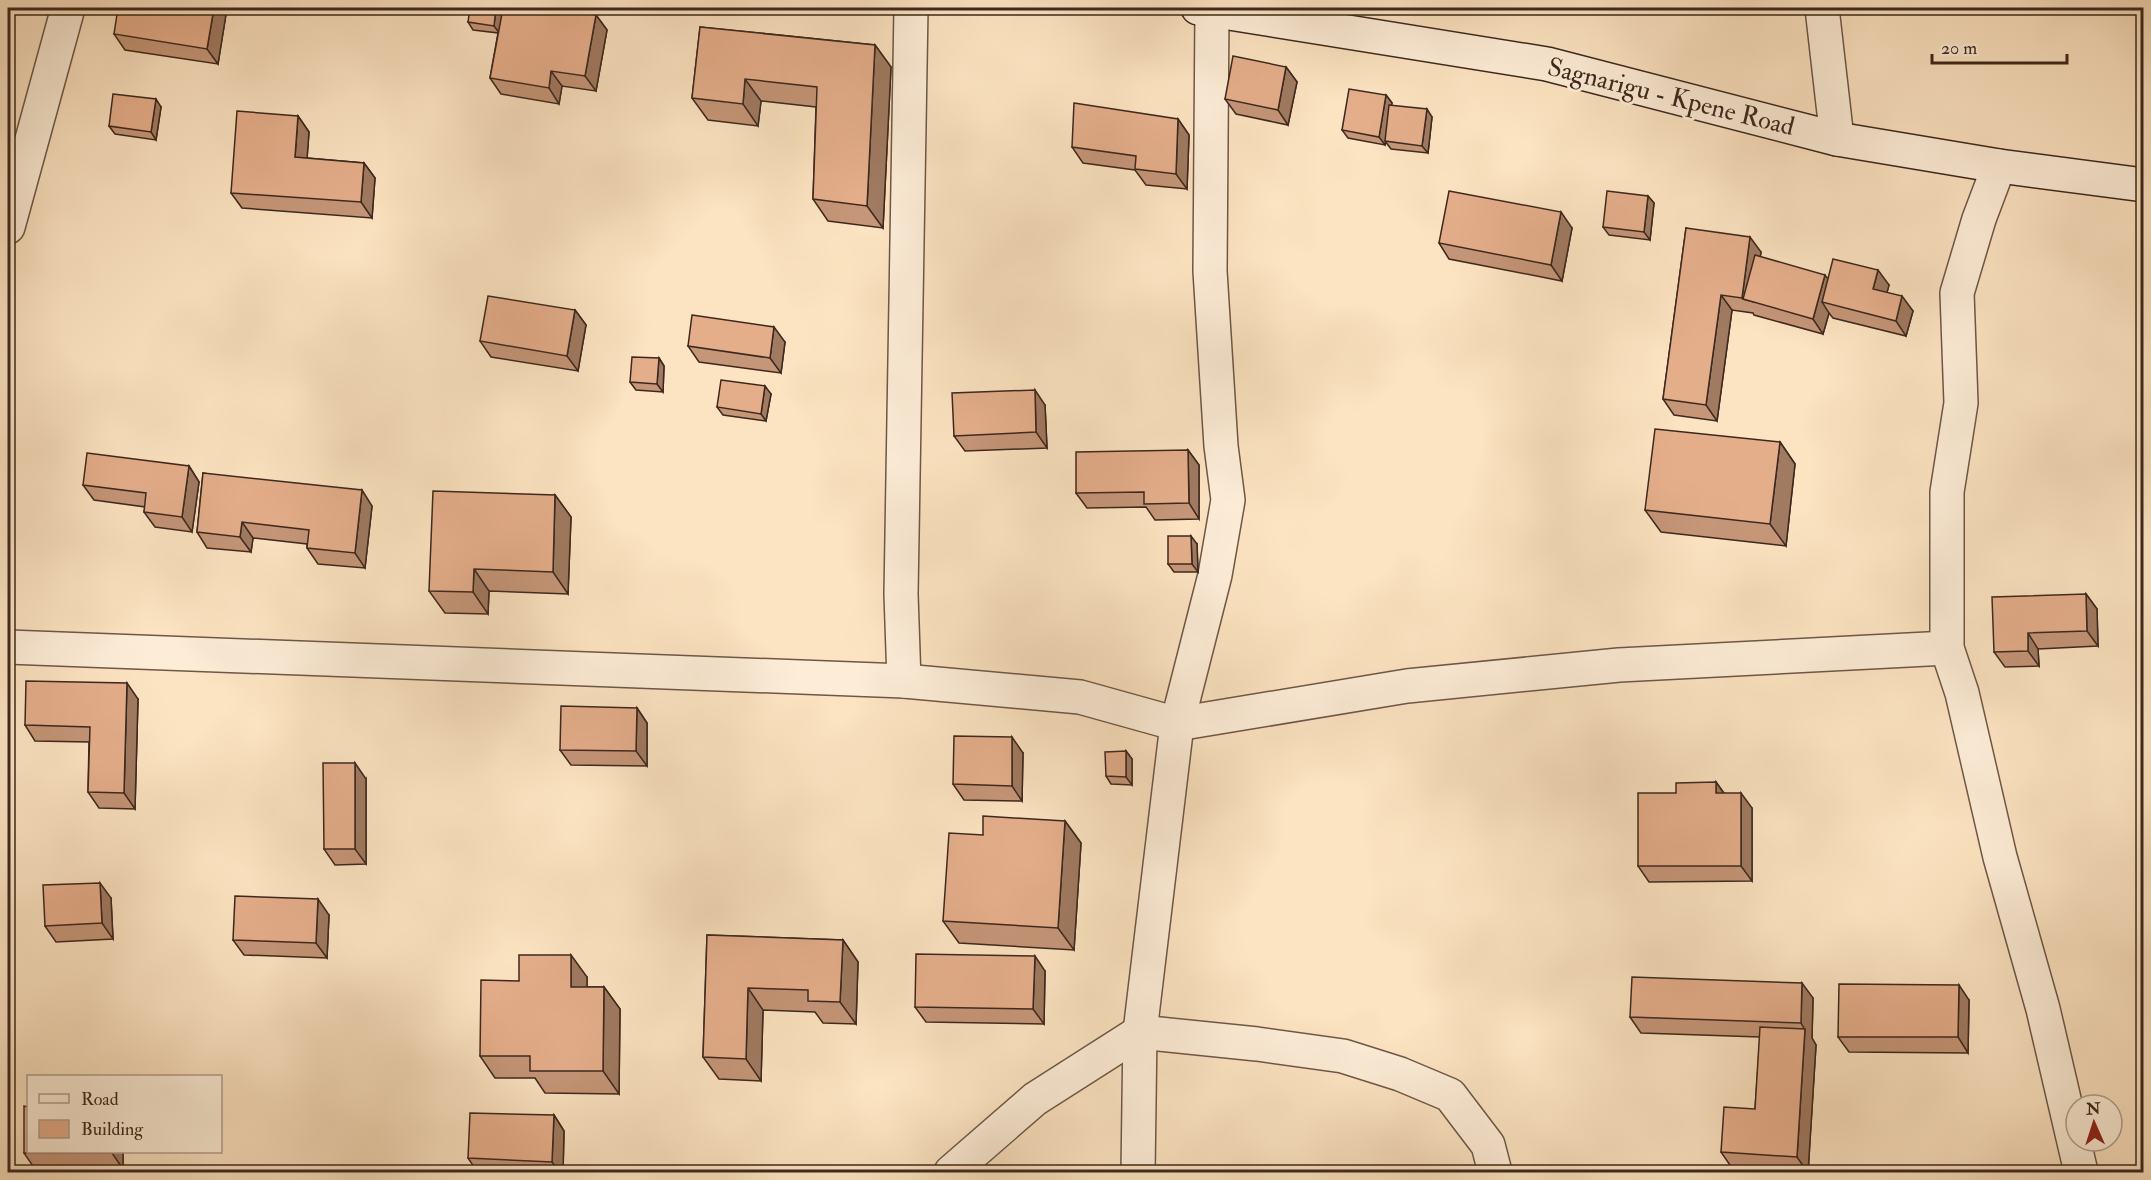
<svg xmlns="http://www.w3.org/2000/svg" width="2151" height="1180" font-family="'IM FELL Double Pica',serif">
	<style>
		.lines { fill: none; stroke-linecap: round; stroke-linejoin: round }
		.street-casing { stroke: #6d5747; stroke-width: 36 }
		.secondary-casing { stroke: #3d281e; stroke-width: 36 }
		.street { stroke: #fdedd7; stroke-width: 33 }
		.secondary { stroke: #fdedd7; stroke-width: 33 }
		.wall { fill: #c59678; stroke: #3d281e; stroke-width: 1.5 }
		.shaded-wall { fill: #a07a61; stroke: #3d281e; stroke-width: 1.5 }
		.building { fill: #e5ae8b; stroke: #3d281e; stroke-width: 1.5 }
		.labels { text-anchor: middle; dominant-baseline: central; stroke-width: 6; stroke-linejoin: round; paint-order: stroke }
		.street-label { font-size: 26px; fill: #3d281e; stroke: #fdedd7 }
	</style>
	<rect width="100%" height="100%" fill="#fce3c1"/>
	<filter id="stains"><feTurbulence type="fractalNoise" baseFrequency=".00333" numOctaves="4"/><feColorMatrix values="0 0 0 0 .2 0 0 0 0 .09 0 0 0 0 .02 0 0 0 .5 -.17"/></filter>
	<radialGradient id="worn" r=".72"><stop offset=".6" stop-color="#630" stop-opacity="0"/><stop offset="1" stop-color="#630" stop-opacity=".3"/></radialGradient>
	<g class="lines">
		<g class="street-casing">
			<g id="street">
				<polyline points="1822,8 1837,139"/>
				<polyline points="1999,166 1979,219 1957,293 1961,403 1947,492 1947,648 1962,693 2000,857 2043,1009 2081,1172"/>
				<polyline points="8,227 68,8"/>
				<polyline points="8,647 904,681 1080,697 1177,724 1407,686 1619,665 1947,648"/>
				<polyline points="904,681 901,594 911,8"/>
				<polyline points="951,1172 1035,1099 1140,1032 1257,1044 1343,1056 1400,1074 1450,1095 1488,1145 1495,1172"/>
				<polyline points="1138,1172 1140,1032 1177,724 1215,575 1228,500 1221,446 1210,271 1212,10"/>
			</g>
		</g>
		<g class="secondary-casing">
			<polyline id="secondary" points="1198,8 1547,64 1837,139 1999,166 2144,185"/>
		</g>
		<use href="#street" class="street"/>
		<use href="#secondary" class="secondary"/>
	</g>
	<g class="wall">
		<polygon points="227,8 218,64 125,50 114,34"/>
		<polygon points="596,15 607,30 596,91 562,86 559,104 501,94 490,78 498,33 473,30 468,22"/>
		<polygon points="700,27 875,45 891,67 883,228 828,221 813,199 816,107 761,101 758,126 708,120 692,98"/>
		<polygon points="1286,67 1297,82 1288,125 1236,114 1225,99"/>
		<polygon points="1386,95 1392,103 1391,106 1432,117 1428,153 1391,149 1385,141 1386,140 1385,145 1348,138 1342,130"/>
		<polygon points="161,107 156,140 115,134 109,126"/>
		<polygon points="298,116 309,132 307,158 364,163 375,178 372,218 242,208 231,193"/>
		<polygon points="1178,119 1189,135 1187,189 1146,185 1135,170 1083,163 1072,147"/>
		<polygon points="1648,196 1654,203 1650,240 1609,235 1603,227"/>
		<polygon points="1572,228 1562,281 1449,259 1439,243"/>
		<polygon points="1686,228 1761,252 1760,257 1828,279 1889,285 1887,292 1913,311 1906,336 1833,318 1829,313 1823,334 1754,315 1753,313 1732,310 1717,421 1674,415 1663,399"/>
		<polygon points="575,310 586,325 578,371 491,357 480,341"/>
		<polygon points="785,342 781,373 699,362 688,346"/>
		<polygon points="659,358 664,366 663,392 636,390 630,382"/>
		<polygon points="771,394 766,421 723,415 717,407"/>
		<polygon points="1045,405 1047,448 965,451 954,436"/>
		<polygon points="1780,442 1795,464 1786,546 1661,532 1645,510"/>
		<polygon points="1188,450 1199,465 1199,519 1155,520 1146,507 1087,508 1076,493"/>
		<polygon points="189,466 199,482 192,532 155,527 144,512 145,507 94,500 83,485"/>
		<polygon points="203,473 372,506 365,568 318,564 307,548 307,544 253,538 251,552 207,548 197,532"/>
		<polygon points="555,495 571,517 568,594 489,591 488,614 445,613 429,591"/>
		<polygon points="1197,544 1198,572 1174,572 1168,564"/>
		<polygon points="2086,594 2097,609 2098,646 2038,649 2039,666 2005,667 1994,652"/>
		<polygon points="138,699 135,809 99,808 88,792 89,742 35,741 25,725"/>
		<polygon points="637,708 647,723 647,766 571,765 560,750"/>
		<polygon points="1126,751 1132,759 1132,785 1111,784 1106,776"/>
		<polygon points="1023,753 1022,801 964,800 953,784"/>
		<polygon points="366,779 366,864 335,865 324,849"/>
		<polygon points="1716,782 1724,793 1752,808 1752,881 1649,882 1638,866 1676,793"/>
		<polygon points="1065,821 1081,843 1074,950 959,943 943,921 983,835"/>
		<polygon points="111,898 113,939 56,942 45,926"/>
		<polygon points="329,915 327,958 244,955 233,940"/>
		<polygon points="707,935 843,940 858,962 856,1024 823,1023 815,1012 763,1010 761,1081 719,1079 703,1057"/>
		<polygon points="1045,971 1044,1024 926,1022 915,1007"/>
		<polygon points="587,977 587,987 604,987 620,1009 619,1094 545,1093 535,1078 495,1078 480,1056 519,981"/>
		<polygon points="1813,998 1812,1038 1816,1045 1808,1173 1732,1168 1721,1152 1755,1109 1760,1037 1641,1033 1630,1017"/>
		<polygon points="1969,1000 1968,1053 1849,1052 1838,1037"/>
		<polygon points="554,1115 564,1131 563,1173 478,1173 468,1158"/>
		<polygon points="28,1152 123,1152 123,1169 35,1169 24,1153"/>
	</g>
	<g class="shaded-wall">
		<polygon points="214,8 227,8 218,64 207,49"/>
		<polygon points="496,8 503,8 500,34 494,26"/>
		<polygon points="596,15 607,30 596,91 585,76"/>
		<polygon points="875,45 891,67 883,228 867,206"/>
		<polygon points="1286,67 1297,82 1288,125 1278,110"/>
		<polygon points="551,71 562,86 559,104 549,88"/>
		<polygon points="745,79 761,101 758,126 743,104"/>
		<polygon points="1386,95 1392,103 1385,145 1379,137"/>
		<polygon points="156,99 161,107 156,140 151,132"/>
		<polygon points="1427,109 1432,117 1428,153 1422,146"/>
		<polygon points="298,116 309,132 306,173 295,157"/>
		<polygon points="1178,119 1189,135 1187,189 1176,174"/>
		<polygon points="364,163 375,178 372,218 361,202"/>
		<polygon points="1648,196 1654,203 1650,240 1644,232"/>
		<polygon points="1561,212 1572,228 1562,281 1551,265"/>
		<polygon points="1750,237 1761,252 1754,302 1743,299 1742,298"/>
		<polygon points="1878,270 1889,285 1884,304 1873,289"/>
		<polygon points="1825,275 1836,290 1822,302 1829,313 1823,334 1813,319"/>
		<polygon points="1721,295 1732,310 1717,421 1706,405"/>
		<polygon points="1902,296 1913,311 1906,336 1896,321"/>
		<polygon points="575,310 586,325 578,371 567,356"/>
		<polygon points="774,327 785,342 781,373 770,358"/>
		<polygon points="659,358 664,366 663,392 657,384"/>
		<polygon points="765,386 771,394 766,421 761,414"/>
		<polygon points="1035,390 1045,405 1047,448 1036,432"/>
		<polygon points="1780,442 1795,464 1786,546 1770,524"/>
		<polygon points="1188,450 1199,465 1199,519 1189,503"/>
		<polygon points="189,466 199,482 192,532 182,517"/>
		<polygon points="362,490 372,506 365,568 355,553"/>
		<polygon points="555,495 571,517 568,594 553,572"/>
		<polygon points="242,522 253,538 251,552 240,537"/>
		<polygon points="1191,536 1197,544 1198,572 1192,564"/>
		<polygon points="474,569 489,591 488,614 473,592"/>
		<polygon points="2086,594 2097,609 2098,646 2087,631"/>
		<polygon points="2028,633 2038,649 2039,666 2028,651"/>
		<polygon points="127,683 138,699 135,809 124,793"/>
		<polygon points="637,708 647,723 647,766 636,751"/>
		<polygon points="1012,737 1023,753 1022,801 1012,786"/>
		<polygon points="1126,751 1132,759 1132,785 1126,777"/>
		<polygon points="355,763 366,779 366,864 355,849"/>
		<polygon points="1716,782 1727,798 1716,793"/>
		<polygon points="1741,793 1752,808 1752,881 1741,866"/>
		<polygon points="1065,821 1081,843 1074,950 1058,928"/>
		<polygon points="100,883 111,898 113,939 102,923"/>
		<polygon points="318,899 329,915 327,958 316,943"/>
		<polygon points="843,940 858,962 856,1024 840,1002"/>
		<polygon points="571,955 587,977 587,1009 571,987"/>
		<polygon points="1035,956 1045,971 1044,1024 1033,1009"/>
		<polygon points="1802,983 1813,998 1812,1038 1816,1045 1808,1173 1797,1157 1805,1030 1801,1023"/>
		<polygon points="1959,985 1969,1000 1968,1053 1958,1037"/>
		<polygon points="604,987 620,1009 619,1094 603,1071"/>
		<polygon points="748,988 763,1010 761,1081 746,1059"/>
		<polygon points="554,1115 564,1131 563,1173 560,1173 552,1162"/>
		<polygon points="112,1152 123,1152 123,1169 112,1153"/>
	</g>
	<g class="building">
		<polygon points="118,8 214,8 207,49 114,34"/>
		<polygon points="470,8 496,8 494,26 468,22"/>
		<polygon points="503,8 552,8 596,15 585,76 551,71 549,88 490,78"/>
		<polygon points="700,27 875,45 867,206 813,199 817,87 745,79 743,104 692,98"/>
		<polygon points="1233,56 1286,67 1278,110 1225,99"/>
		<polygon points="1349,89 1386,95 1379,137 1342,130"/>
		<polygon points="113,94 156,99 151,132 109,126"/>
		<polygon points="1074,103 1178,119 1176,174 1135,169 1136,156 1072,147"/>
		<polygon points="1389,105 1427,109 1422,146 1385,141"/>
		<polygon points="237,111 298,116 295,157 364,163 361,202 231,193"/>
		<polygon points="1449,191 1561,212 1551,265 1439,243"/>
		<polygon points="1607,191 1648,196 1644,232 1603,227"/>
		<polygon points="1686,228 1750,237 1742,298 1721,295 1706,405 1663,399"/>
		<polygon points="1755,255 1825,275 1813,319 1743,299"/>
		<polygon points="1833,259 1878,270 1873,289 1902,296 1896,321 1822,302"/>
		<polygon points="488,296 575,310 567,356 480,341"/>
		<polygon points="692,315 774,327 770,358 688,346"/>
		<polygon points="632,357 659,358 657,384 630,382"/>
		<polygon points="721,380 765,386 761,414 717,407"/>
		<polygon points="1035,390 1036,432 954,436 952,393"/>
		<polygon points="1655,429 1780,442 1770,524 1645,510"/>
		<polygon points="1188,450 1189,503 1144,504 1144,492 1076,493 1076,452"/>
		<polygon points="87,453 189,466 182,517 144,512 146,493 83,485"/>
		<polygon points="203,473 362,490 355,553 307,548 309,530 242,522 240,537 197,532"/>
		<polygon points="433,491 555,495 553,572 474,569 473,592 429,591"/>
		<polygon points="1168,536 1191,536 1192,564 1168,564"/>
		<polygon points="2086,594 2087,631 2028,633 2028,651 1994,652 1992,597"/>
		<polygon points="26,681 127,683 124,793 88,792 90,727 25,725"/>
		<polygon points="561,706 637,708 636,751 560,750"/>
		<polygon points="954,736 1012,737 1012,786 953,784"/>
		<polygon points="1126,751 1126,777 1106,776 1105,752"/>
		<polygon points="323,763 355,763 355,849 324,849"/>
		<polygon points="1716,782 1716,793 1741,793 1741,866 1638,866 1638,793 1676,793 1676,783"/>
		<polygon points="983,816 1065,821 1058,928 943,921 949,833 983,835"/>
		<polygon points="100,883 102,923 45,926 43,885"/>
		<polygon points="235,896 318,899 316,943 233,940"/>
		<polygon points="707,935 843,940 840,1002 808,1001 808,990 748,988 746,1059 703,1057"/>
		<polygon points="916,954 1035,956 1033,1009 915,1007"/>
		<polygon points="519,955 571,955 571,987 604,987 603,1071 530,1071 530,1056 480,1056 481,980 519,981"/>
		<polygon points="1632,977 1802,983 1801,1023 1630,1017"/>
		<polygon points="1839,984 1959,985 1958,1037 1838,1037"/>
		<polygon points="1760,1027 1805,1029 1797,1157 1721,1152 1724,1107 1755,1109"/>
		<polygon points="24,1106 28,1107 28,1152 112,1152 112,1153 24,1153"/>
		<polygon points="470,1113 554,1115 552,1162 468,1158"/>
		<polygon points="854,1170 854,1173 772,1173 772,1172"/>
	</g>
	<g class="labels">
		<g class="street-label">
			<text transform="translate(1671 97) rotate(14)">Sagnarigu - Kpene Road</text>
		</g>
	</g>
	<rect width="2151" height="1180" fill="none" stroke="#fce3c1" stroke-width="30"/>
	<rect x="9" y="9" width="2133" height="1162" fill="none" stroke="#3d281e" stroke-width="3"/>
	<rect x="15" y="15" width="2121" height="1150" fill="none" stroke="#3d281e" stroke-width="1.5"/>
	<rect x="27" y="1075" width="195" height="78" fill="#fdedd7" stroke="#b09e8d" stroke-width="1.5"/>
	<rect x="39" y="1094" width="30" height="9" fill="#fdedd7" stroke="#b09e8d" stroke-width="1.5"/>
	<text x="81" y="1105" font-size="18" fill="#3d281e">Road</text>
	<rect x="39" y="1120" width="30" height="18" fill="#e5ae8b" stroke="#b09e8d" stroke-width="1.5"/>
	<text x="81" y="1135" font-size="18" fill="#3d281e">Building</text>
	<g transform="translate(2094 1123) rotate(357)"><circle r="28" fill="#fdedd7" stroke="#b09e8d" stroke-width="1.5"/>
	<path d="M0-4.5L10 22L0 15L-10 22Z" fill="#8f2418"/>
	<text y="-9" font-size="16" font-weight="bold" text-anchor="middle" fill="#3d281e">N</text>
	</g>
	<path d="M1932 54v9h135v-9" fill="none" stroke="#3d281e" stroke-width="3"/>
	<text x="1941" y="54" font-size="18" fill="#3d281e" stroke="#fdedd7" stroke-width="4.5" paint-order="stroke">20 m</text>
	<rect width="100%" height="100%" filter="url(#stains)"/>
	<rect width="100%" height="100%" fill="url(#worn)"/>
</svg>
